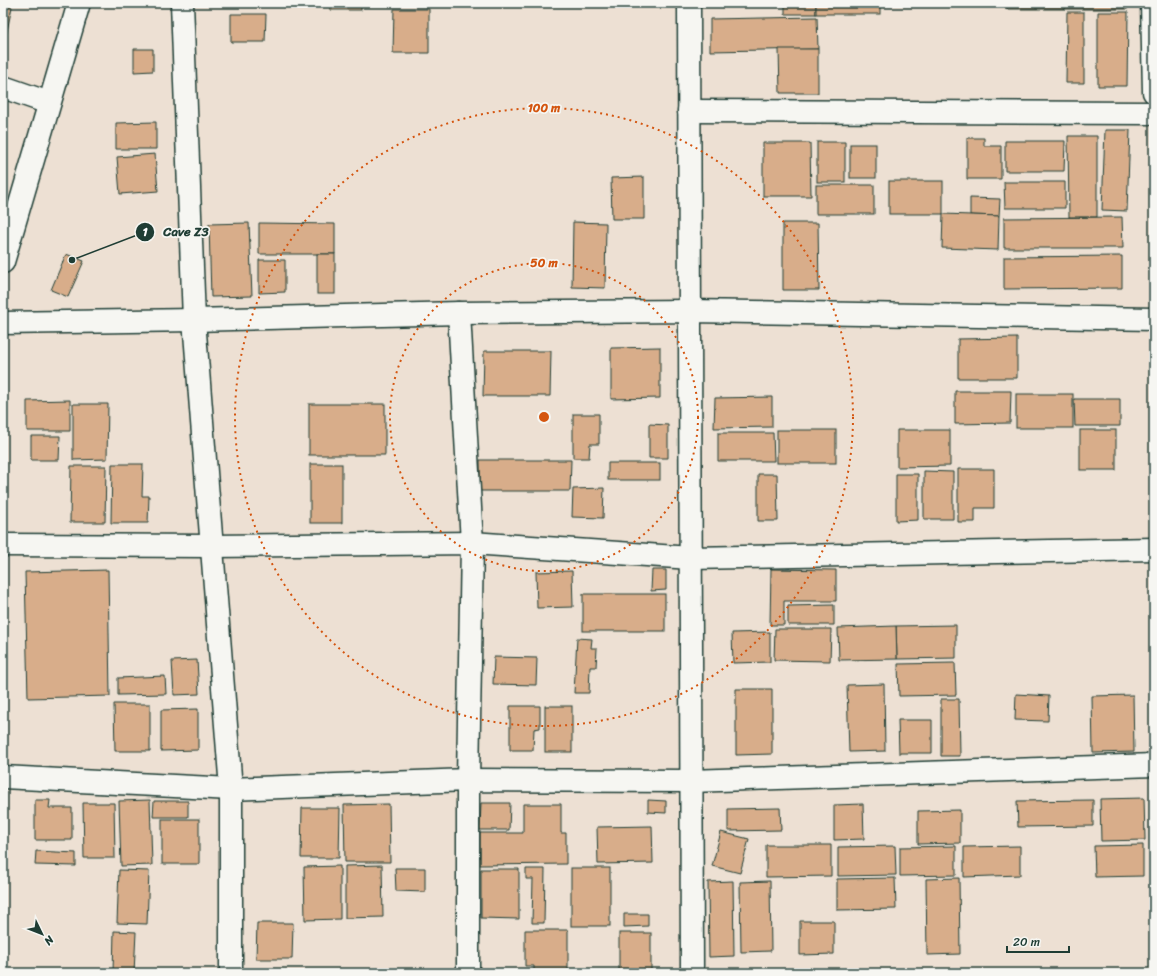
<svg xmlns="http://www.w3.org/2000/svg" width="1157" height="976" font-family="Sriracha,sans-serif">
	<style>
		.building { fill: #d8ad8a; stroke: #1f3d34 }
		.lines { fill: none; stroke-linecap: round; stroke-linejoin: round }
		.minor-casing { stroke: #1f3d34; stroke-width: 25 }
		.minor { stroke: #f6f6f2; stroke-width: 22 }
		.ring { fill: none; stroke: #d45610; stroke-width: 2; stroke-dasharray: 2 4 }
		.centre { fill: #d45610; stroke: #f6f6f2; stroke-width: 2 }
		.ring-label { font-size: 12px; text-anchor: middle; font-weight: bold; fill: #d45610; stroke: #f6f6f2; stroke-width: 3.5; stroke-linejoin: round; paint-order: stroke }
		.leader { fill: none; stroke: #1f3d34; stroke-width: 1.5 }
		.callout-dot { fill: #1f3d34; stroke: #f6f6f2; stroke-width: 1.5 }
		.mark-label { font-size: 12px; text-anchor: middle; font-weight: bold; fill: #fff }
		.callout-label { font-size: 13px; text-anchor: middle; font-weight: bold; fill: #1f3d34; stroke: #f6f6f2; stroke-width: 3.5; stroke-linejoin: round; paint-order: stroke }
	</style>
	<rect width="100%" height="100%" fill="#ede0d3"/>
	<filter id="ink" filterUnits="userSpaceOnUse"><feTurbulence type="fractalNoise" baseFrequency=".025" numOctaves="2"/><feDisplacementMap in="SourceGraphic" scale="8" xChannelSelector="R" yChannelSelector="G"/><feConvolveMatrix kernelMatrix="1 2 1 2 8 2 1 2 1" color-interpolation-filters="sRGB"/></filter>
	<g filter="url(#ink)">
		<g class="building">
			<rect x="330" y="3" width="31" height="7"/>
			<rect x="785" y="3" width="31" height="11"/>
			<rect x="816" y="3" width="64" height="11"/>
			<rect x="1007" y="3" width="58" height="6"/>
			<rect x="1065" y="3" width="62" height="6"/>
			<polygon points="3,5 12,7 3,50"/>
			<polygon points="394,9 429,9 429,53 393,53"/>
			<polygon points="1067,12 1084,12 1084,83 1066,83"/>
			<polygon points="1098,12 1128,12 1127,86 1098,86"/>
			<polygon points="231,14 266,14 265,42 231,42"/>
			<polygon points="817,17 818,49 710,51 710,19"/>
			<polygon points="134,49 153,49 153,71 134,72"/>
			<polygon points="779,49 818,49 818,93 780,93"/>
			<polygon points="156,122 156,149 116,149 116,123"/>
			<polygon points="1105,130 1130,130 1127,211 1102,210"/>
			<polygon points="1068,136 1097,136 1097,217 1069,217"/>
			<polygon points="967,138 984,138 984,146 1001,146 1001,179 967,179"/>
			<polygon points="1005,141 1065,141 1064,171 1005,171"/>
			<rect x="817" y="142" width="28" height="40"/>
			<polygon points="763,143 810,143 811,196 763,196"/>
			<rect x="850" y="144" width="26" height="34"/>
			<polygon points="155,154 158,191 120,194 117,157"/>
			<polygon points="644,177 644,219 612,219 611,178"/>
			<rect x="889" y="181" width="54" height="33"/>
			<polygon points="1004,182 1065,182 1065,208 1005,208"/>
			<rect x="816" y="185" width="58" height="29"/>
			<polygon points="970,198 1000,199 999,216 970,215"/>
			<polygon points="943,214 999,216 998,250 942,248"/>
			<polygon points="1122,217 1123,248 1004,248 1004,218"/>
			<polygon points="573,222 606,223 605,288 572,287"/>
			<polygon points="249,223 252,296 211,297 209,224"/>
			<polygon points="259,223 335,224 335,254 259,254"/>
			<polygon points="783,223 818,223 819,290 783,290"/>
			<polygon points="66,254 84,261 68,297 51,290"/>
			<rect x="317" y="254" width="18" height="40"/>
			<polygon points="1122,256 1122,288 1004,289 1004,257"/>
			<polygon points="259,260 285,260 285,292 259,293"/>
			<polygon points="1017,338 1017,378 958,378 958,339"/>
			<polygon points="660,347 660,398 611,399 611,348"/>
			<polygon points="484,351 551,351 550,396 483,396"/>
			<polygon points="955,391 1011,391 1010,423 955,424"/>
			<rect x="1016" y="394" width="57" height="34"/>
			<polygon points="772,397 772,427 714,428 715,398"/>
			<polygon points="1074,399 1120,399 1120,426 1075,426"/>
			<polygon points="70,400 70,431 27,431 27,401"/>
			<polygon points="73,404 108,404 107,459 73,460"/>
			<rect x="309" y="404" width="76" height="51"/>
			<polygon points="573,414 599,414 599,444 590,444 589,458 573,458"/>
			<polygon points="649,424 668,425 668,458 649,458"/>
			<rect x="777" y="430" width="59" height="33"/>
			<polygon points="897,430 950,430 950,466 897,467"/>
			<rect x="1080" y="430" width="36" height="40"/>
			<polygon points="718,433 773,433 774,461 718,461"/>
			<polygon points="31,436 60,436 59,460 31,460"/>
			<polygon points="480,460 571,460 570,491 480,491"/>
			<rect x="608" y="463" width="52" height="17"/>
			<polygon points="112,464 143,464 142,496 149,496 148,523 111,523"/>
			<rect x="310" y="464" width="32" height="59"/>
			<polygon points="71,466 106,466 105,522 70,522"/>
			<polygon points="958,469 994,469 994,508 975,508 975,522 958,522"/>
			<polygon points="924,471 953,472 953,519 924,519"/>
			<polygon points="758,474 777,474 778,521 758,521"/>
			<polygon points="896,474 918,474 918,520 896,521"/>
			<polygon points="604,488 603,518 572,517 573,489"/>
			<polygon points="771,569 836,570 836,601 784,601 784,625 770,625"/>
			<polygon points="108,570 110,696 28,698 25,572"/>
			<polygon points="652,570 666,570 666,590 651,591"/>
			<polygon points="572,571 573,607 537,608 536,572"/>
			<rect x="583" y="594" width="82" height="37"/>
			<polygon points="834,605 834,625 788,625 788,606"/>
			<polygon points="956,625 956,658 897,659 896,626"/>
			<polygon points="896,626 897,659 839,660 838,628"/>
			<polygon points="775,629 831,629 830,661 774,660"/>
			<polygon points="770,632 770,662 733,663 732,633"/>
			<polygon points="577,638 592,639 591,648 597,648 596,667 590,667 589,693 574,693"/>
			<polygon points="494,657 537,658 536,685 493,684"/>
			<polygon points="197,660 199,694 174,695 172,661"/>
			<polygon points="955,663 956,695 899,696 898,664"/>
			<polygon points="165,676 166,694 118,695 118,678"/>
			<polygon points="884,684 885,751 849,752 847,685"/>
			<polygon points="736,689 772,689 772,754 736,755"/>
			<polygon points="1016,694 1049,696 1048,721 1015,720"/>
			<polygon points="1133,695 1134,752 1093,753 1092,696"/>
			<polygon points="941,699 959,699 960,756 941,756"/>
			<polygon points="114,704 150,704 150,751 115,751"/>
			<polygon points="510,706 540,706 540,728 534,729 533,750 510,750"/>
			<rect x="545" y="706" width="27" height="46"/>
			<polygon points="198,709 198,750 161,751 161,710"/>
			<polygon points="898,720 932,720 932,753 899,753"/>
			<polygon points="1144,798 1145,840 1101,841 1100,799"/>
			<polygon points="35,800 50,800 49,808 72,808 72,840 35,840"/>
			<polygon points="150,800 152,865 121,866 119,801"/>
			<polygon points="648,800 666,801 666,813 648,812"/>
			<polygon points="1093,800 1093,826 1018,827 1017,801"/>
			<polygon points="154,801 188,801 188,817 153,817"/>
			<polygon points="83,803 114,803 115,858 84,858"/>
			<polygon points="481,803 510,803 509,830 480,830"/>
			<polygon points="389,804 390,862 345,862 344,805"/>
			<polygon points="523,804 561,804 561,833 566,833 566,864 480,865 480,833 523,833"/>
			<polygon points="863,804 864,839 834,840 834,805"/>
			<polygon points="302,808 340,808 339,858 301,858"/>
			<polygon points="780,808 781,830 728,831 728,809"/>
			<polygon points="960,810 960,843 918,844 918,811"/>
			<rect x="162" y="819" width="37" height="45"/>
			<polygon points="652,826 653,863 598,864 597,827"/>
			<polygon points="721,832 749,839 740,873 712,866"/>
			<polygon points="766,845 831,845 831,876 766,877"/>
			<polygon points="1143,845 1143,876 1095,877 1094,846"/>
			<polygon points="895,846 896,875 838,876 838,847"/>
			<polygon points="956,846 956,875 900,876 900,847"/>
			<polygon points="1020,846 1020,875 964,877 964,847"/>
			<polygon points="36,851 76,853 76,866 35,865"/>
			<polygon points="382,865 383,917 345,918 345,866"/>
			<polygon points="340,866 340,919 305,920 304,867"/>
			<polygon points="395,868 425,868 425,892 396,891"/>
			<rect x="571" y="868" width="39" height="58"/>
			<polygon points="481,869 519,869 519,919 481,918"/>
			<polygon points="526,869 545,869 544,923 532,923 533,879 526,879"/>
			<polygon points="119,870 149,871 147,924 117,923"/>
			<polygon points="895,878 896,909 837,910 837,879"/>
			<polygon points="959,878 960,954 927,955 926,879"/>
			<polygon points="733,881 734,956 709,957 708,882"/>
			<polygon points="770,881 771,951 741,952 740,882"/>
			<polygon points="624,914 648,914 648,926 624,927"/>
			<polygon points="800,921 834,921 834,954 800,955"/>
			<polygon points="257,923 293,923 292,959 256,959"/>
			<polygon points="525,930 568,930 568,973 534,973 534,966 525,966"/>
			<polygon points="114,931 136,932 134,973 113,973"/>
			<rect x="619" y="933" width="32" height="40"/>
		</g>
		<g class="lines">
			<g class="minor-casing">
				<g id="minor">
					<polyline points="182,3 194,320 231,789 231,973"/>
					<polyline points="689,3 692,973"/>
					<polyline points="1152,3 1154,92"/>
					<polyline points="3,87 49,103"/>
					<polyline points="689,111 1154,113"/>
					<polyline points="3,262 79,3"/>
					<polyline points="459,313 472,543 468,780 468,973"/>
					<polyline points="3,323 194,320 459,313 690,311 1154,319"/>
					<polyline points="3,545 212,546 472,543 691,558 1154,549"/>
					<polyline points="3,777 231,789 468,780 691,781 1154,765"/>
				</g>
			</g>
			<use href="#minor" class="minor"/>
		</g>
	</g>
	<g class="ring">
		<circle cx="544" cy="417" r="154"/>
		<circle cx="544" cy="417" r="309"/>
	</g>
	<circle cx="544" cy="417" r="6" class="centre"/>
	<g class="ring-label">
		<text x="544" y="112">100 m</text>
		<text x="544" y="267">50 m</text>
	</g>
	<path class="leader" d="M72 260L145 232"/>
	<g class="callout-dot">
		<circle cx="72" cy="260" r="4"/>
		<circle cx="145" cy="232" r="10"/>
	</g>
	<g class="mark-label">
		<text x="145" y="236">1</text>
	</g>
	<g class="callout-label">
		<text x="186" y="236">Cave Z3</text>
	</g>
	<rect width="1157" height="976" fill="none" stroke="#f6f6f2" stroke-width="16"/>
	<rect x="8" y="8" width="1141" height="960" fill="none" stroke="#1f3d34" stroke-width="1.5" filter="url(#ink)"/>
	<g transform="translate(42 934) rotate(133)" stroke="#f6f6f2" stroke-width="3" paint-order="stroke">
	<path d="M0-3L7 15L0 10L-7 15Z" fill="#1f3d34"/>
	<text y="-6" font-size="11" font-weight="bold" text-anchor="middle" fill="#1f3d34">N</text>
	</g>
	<path d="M1007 946v6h62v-6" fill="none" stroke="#1f3d34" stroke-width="2"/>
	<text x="1013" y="946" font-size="12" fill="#1f3d34" stroke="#f6f6f2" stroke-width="3" paint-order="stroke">20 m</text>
</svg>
